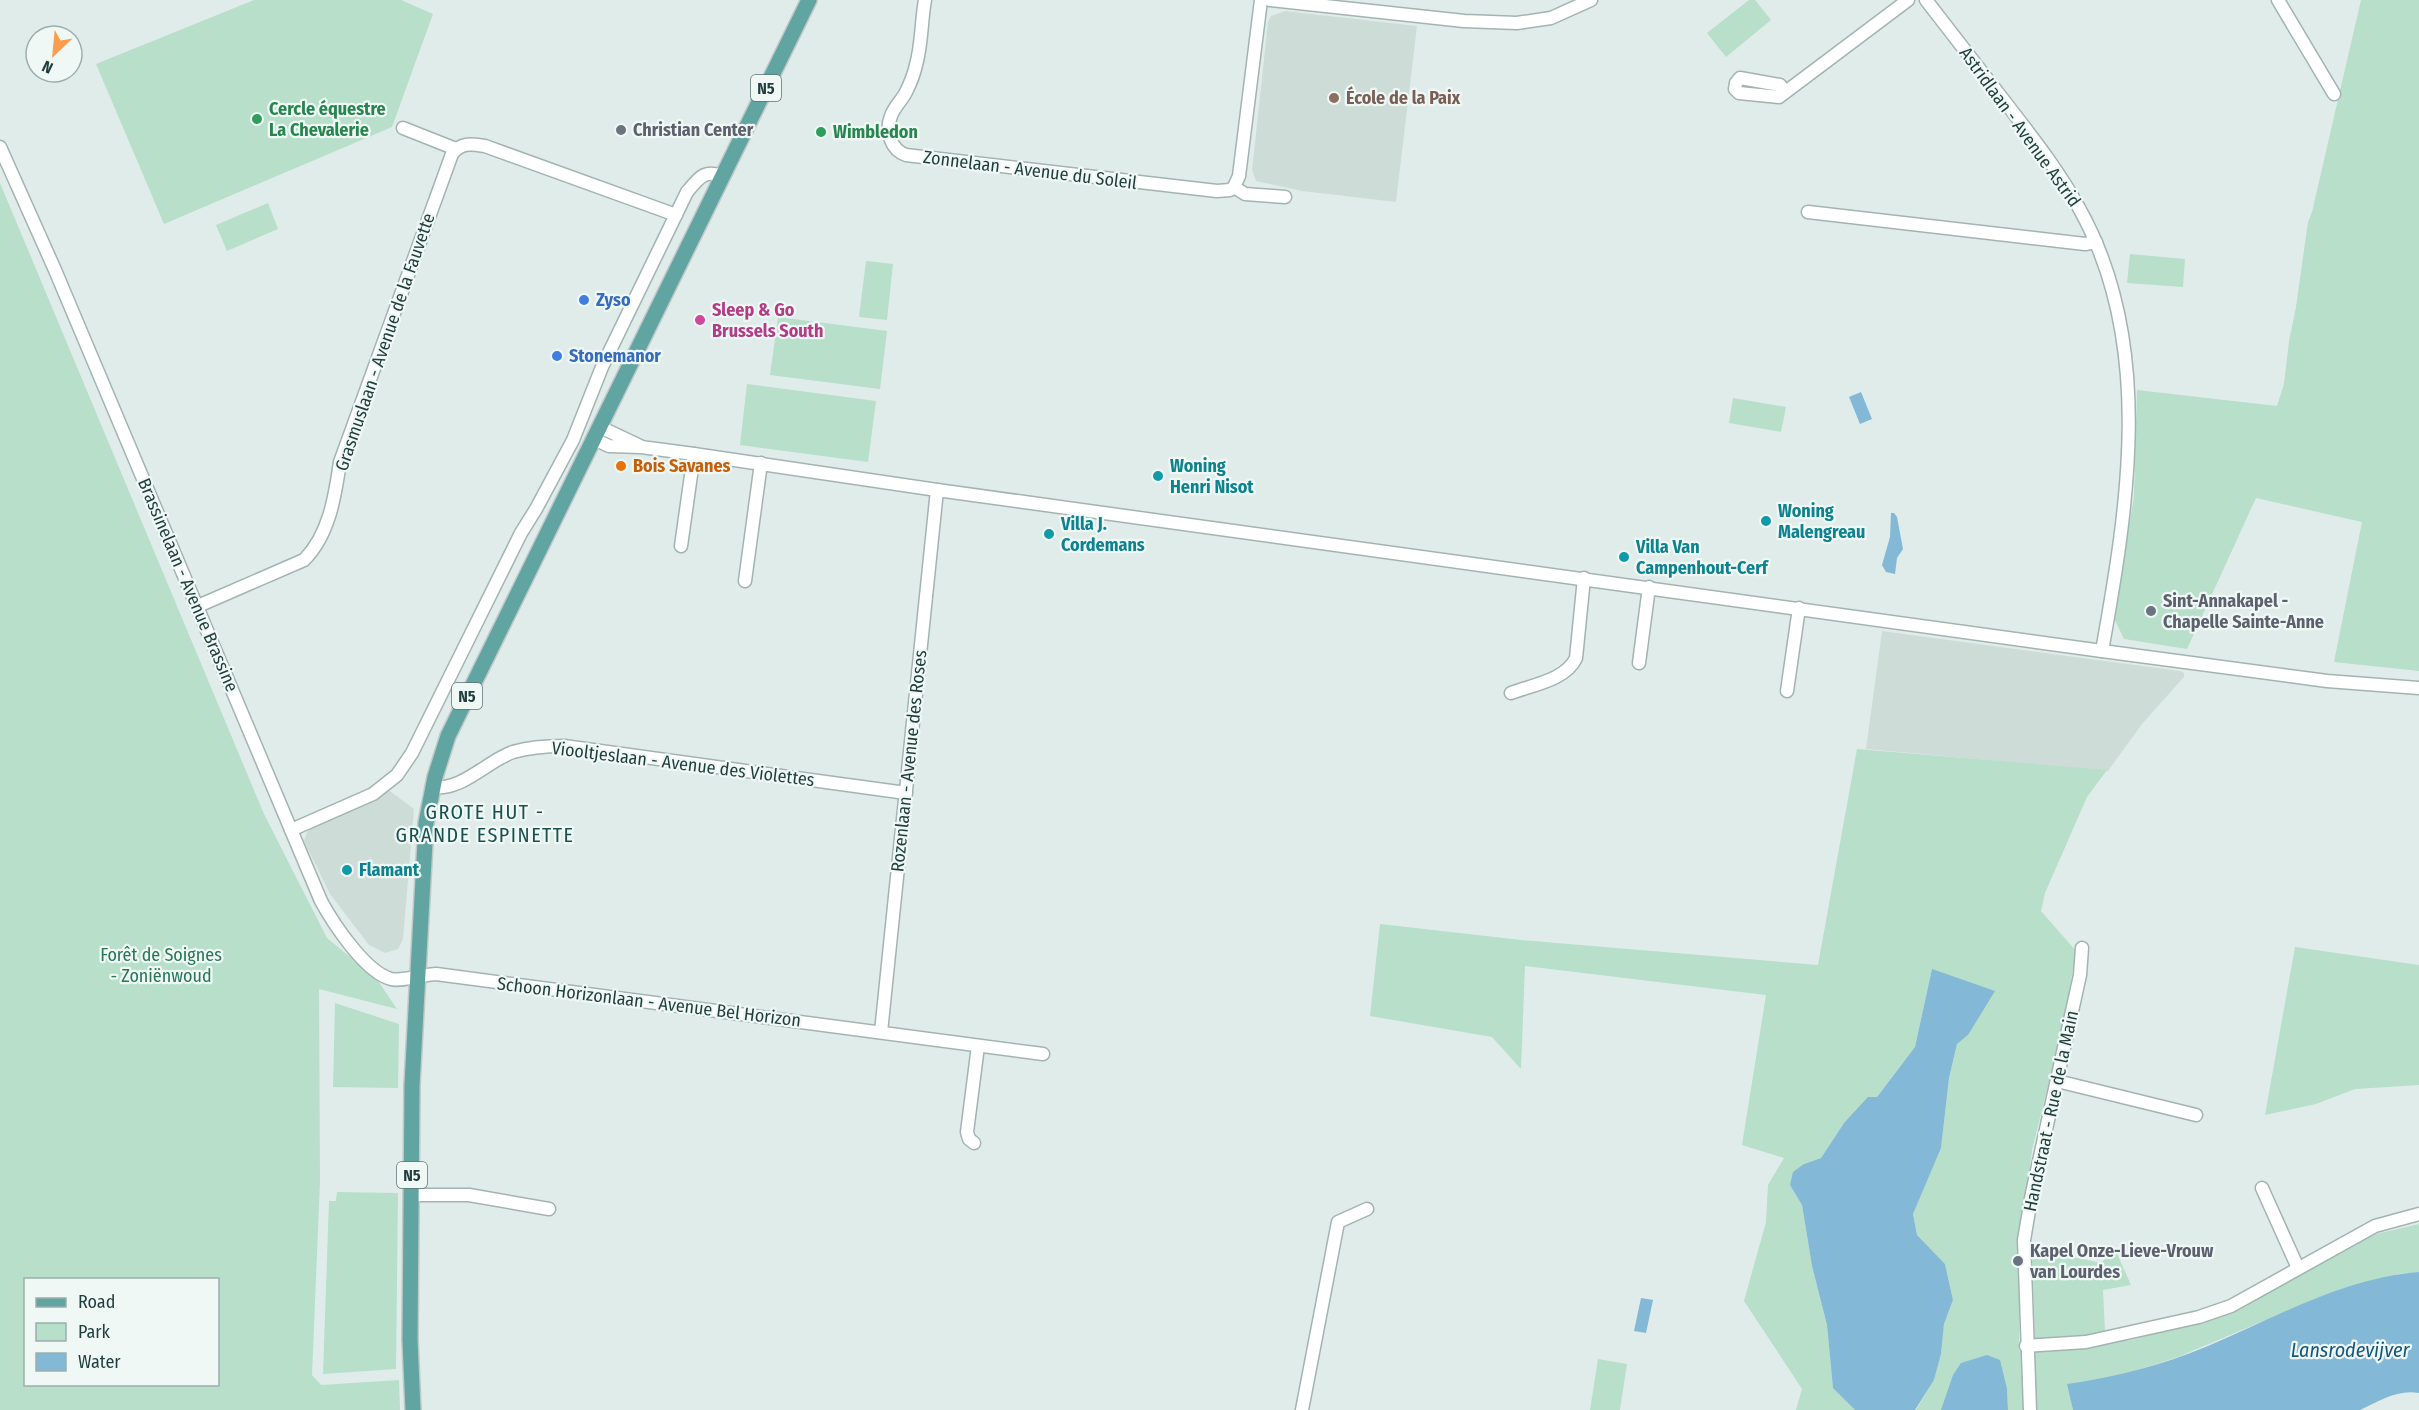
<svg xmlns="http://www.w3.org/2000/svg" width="2419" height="1410" font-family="'Fira Sans Condensed',sans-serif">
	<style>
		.built { fill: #cedcd8 }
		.green { fill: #b7dfca; fill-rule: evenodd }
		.water { fill: #83b8d6 }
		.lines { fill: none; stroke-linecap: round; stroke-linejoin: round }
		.minor-casing { stroke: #a2b4b2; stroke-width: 15 }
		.major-casing { stroke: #c0c9c8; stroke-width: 18 }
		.minor { stroke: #fff; stroke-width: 12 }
		.major { stroke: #60a5a2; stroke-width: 15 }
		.education-dot { fill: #8d6e63; stroke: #f0f8f6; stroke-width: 2 }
		.leisure-dot { fill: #2e9e5b; stroke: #f0f8f6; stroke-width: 2 }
		.worship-dot { fill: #6b7280; stroke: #f0f8f6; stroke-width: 2 }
		.shop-dot { fill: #3f7fe0; stroke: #f0f8f6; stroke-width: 2 }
		.hotel-dot { fill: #d1479c; stroke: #f0f8f6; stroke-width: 2 }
		.food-dot { fill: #e8710a; stroke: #f0f8f6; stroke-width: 2 }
		.culture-dot { fill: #0f9aa8; stroke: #f0f8f6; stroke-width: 2 }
		.labels { text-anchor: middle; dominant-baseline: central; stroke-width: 4.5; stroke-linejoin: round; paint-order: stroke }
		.shield { fill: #f0f8f6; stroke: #5e7674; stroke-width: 1.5 }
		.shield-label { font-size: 16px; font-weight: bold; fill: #1f3e3c }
		.education-label { font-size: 18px; font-weight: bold; fill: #785e54; stroke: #f0f8f6; text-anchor: start }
		.leisure-label { font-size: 18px; font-weight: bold; fill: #27864d; stroke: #f0f8f6; text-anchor: start }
		.street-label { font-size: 18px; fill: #1f3e3c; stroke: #f0f8f6 }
		.worship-label { font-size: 18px; font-weight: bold; fill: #5b616d; stroke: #f0f8f6; text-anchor: start }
		.shop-label { font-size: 18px; font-weight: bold; fill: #366cbe; stroke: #f0f8f6; text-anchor: start }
		.hotel-label { font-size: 18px; font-weight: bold; fill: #b23c85; stroke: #f0f8f6; text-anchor: start }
		.food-label { font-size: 18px; font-weight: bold; fill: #c56008; stroke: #f0f8f6; text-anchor: start }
		.culture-label { font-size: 18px; font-weight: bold; fill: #0d838f; stroke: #f0f8f6; text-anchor: start }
		.park-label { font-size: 18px; fill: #267856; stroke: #f0f8f6 }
		.neighbourhood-label { font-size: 20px; letter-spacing: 1.5px; fill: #19514f; stroke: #f0f8f6 }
		.water-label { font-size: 20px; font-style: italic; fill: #14577e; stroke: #f0f8f6 }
	</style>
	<rect width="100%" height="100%" fill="#e0ece9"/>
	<g class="built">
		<polygon points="1285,11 1417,26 1396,202 1302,191 1256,181 1252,170 1268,22 1271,16"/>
		<polygon points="1882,631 2180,671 2184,673 2184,677 2142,724 2108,771 1866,749"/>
		<polygon points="387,789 414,809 403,939 398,949 385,953 369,945 330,894 304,841 307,832 312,827 368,803"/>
	</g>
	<g class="green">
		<polygon points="254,0 401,0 433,14 392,127 164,224 96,64"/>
		<polygon points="1749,0 1755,0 1771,20 1726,57 1707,33"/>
		<polygon points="2361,0 2419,0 2419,671 2334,662 2362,522 2256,498 2187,649 2124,639 2113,616 2134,497 2137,390 2277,406 2284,384 2289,341 2296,307 2308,222 2312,212"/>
		<path d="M0 183 264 814 327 938 376 978 397 1009 319 989 320 1182 312 1375 321 1385 399 1380 400 1410H0ZM26 1280H218V1384H26Z"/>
		<polygon points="268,203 278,229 227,251 216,225"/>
		<polygon points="2130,254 2185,259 2183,287 2127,283"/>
		<polygon points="866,261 893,264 887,320 859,317"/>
		<polygon points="778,317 887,331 880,389 770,375"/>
		<polygon points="747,384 876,401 868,462 740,445"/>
		<polygon points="1733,398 1786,407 1781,432 1729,423"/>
		<polygon points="1857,749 2107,770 2087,797 2045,893 2041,911 2076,951 2064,1021 2032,1150 2020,1250 2019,1351 2132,1340 2217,1316 2376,1234 2419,1224 2419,1272 2398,1274 2313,1300 2178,1357 2116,1377 2068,1384 2073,1410 2008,1410 2007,1389 1945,1402 1941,1410 1916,1410 1934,1380 1941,1354 1944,1324 1953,1300 1945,1264 1917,1235 1913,1214 1941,1147 1949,1078 1957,1044 1968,1035 1932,969 1915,1047 1876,1098 1844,1123 1821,1158 1804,1164 1790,1185 1802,1205 1812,1266 1827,1325 1833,1387 1855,1410 1796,1410 1802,1389 1744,1301 1766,1222 1768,1185 1784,1158 1742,1145 1766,995 1525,966 1521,1069 1492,1037 1370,1016 1380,924 1521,940 1818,965"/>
		<polygon points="2295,947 2419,965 2419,1085 2355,1089 2316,1104 2265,1115"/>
		<polygon points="335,1003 399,1024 398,1088 333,1087"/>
		<polygon points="337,1192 398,1193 396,1369 323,1374 329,1201 336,1201"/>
		<polygon points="2032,1248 2101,1263 2115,1249 2131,1285 2103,1290 2105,1333 2035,1339"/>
		<polygon points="1598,1359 1627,1364 1620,1410 1590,1410"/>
	</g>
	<g class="water">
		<polygon points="1861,392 1872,419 1860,424 1849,397"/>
		<polygon points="1891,513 1894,513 1897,517 1903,549 1897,558 1895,574 1886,572 1882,565 1890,537"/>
		<polygon points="1932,969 1995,991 1968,1035 1957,1044 1949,1078 1941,1148 1913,1214 1917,1235 1945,1264 1953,1300 1944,1324 1941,1354 1934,1380 1915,1410 1855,1410 1833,1388 1827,1325 1812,1266 1802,1205 1790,1185 1793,1172 1804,1164 1821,1158 1844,1123 1868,1097 1877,1097 1915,1047"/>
		<path d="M2419 1272V1393C2398 1389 2379 1401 2360 1410H2073L2067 1384C2116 1377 2163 1365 2208 1346 2276 1317 2344 1278 2419 1272Z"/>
		<polygon points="1641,1298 1653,1300 1646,1333 1634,1331"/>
		<polygon points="1987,1355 2000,1360 2007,1389 2008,1410 1941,1410 1953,1375 1961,1363"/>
	</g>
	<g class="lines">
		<g class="minor-casing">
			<g id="minor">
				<path d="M925 0C921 22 922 44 916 65 914 74 910 84 906 92 902 100 894 107 891 116 885 131 891 150 906 155L1217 191 1230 190 1234 187 1245 194 1285 197"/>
				<polyline points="1270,0 1464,21 1517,23 1551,18 1591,0"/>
				<path d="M1926 0C1955 37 1983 74 2012 111 2036 142 2060 173 2079 208 2155 343 2128 506 2102 651"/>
				<polyline points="2278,0 2334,94"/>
				<polyline points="1785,91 1780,85 1740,78 1736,83 1735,89 1739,93 1779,97 1908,0"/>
				<polyline points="403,128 456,149"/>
				<path d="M0 147 55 270 321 901C333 923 365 972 391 979 402 982 424 974 436 974L1043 1054"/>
				<polyline points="1234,187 1239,176 1261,0"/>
				<polyline points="1808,212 2085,244 2096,242"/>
				<polyline points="600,427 640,446"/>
				<polyline points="594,439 609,446 641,447 694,454 937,490 2102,651 2327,681 2419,688"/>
				<polyline points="681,546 694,454"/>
				<polyline points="745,581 761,463"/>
				<path d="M198 606 304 560C329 535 335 497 340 462L452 154C461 142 471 144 485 146L676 215"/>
				<polyline points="1639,663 1649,587"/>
				<polyline points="1787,691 1799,608"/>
				<path d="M1511 693C1532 685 1566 680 1576 658L1584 578"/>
				<path d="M433 787C462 791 487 761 513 752 530 747 547 746 564 746L906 793"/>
				<path d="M291 830 373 794 397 775 412 753 521 533 536 509 573 440 602 367 687 192C699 178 704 169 723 176"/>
				<polyline points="881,1032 937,490"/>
				<polyline points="2057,1081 2196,1115"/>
				<polyline points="974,1143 969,1139 967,1132 978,1046"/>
				<polyline points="2262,1188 2298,1268"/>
				<polyline points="411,1195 469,1195 549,1209"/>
				<polyline points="2026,1346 2086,1342 2199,1317 2231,1306 2375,1226 2419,1214"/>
				<polyline points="1302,1410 1338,1222 1367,1209"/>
				<polyline points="2030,1410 2024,1240 2032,1193 2080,975 2082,948"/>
			</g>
		</g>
		<g class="major-casing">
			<polyline id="major" points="413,1410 410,1340 412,1085 426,823 435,777 448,736 472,687 809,0"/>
		</g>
		<use href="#minor" class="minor"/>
		<use href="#major" class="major"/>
	</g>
	<circle class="education-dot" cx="1334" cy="98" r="6"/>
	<g class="leisure-dot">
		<circle cx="257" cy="119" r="6"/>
		<circle cx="821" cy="132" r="6"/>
	</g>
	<g class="worship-dot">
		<circle cx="621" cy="130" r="6"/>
		<circle cx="2151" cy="611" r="6"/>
		<circle cx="2018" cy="1261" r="6"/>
	</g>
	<g class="shop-dot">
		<circle cx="584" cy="300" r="6"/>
		<circle cx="557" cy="356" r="6"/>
	</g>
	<circle class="hotel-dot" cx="700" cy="320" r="6"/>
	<circle class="food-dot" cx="621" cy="466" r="6"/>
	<g class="culture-dot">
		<circle cx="1158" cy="476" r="6"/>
		<circle cx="1766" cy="521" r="6"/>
		<circle cx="1049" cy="534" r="6"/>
		<circle cx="1624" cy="557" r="6"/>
		<circle cx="347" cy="870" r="6"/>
	</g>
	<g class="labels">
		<g class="shield">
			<rect x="751" y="75" width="30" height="26" rx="4.5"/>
			<rect x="452" y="683" width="30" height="26" rx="4.5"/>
			<rect x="397" y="1162" width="30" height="26" rx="4.5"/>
		</g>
		<g class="shield-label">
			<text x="766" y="88">N5</text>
			<text x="467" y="696">N5</text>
			<text x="412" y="1175">N5</text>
		</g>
		<g class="education-label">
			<text x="1346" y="98">École de la Paix</text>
		</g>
		<g class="leisure-label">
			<text x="269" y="109">Cercle équestre<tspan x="269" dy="21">La Chevalerie</tspan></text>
			<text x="833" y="132">Wimbledon</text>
		</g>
		<g class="street-label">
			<text transform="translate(2020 127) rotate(54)">Astridlaan - Avenue Astrid</text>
			<text transform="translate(1030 170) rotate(7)">Zonnelaan - Avenue du Soleil</text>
			<text transform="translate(385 342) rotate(-71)">Grasmuslaan - Avenue de la Fauvette</text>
			<text transform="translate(188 585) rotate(67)">Brassinelaan - Avenue Brassine</text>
			<text transform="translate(909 761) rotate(-84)">Rozenlaan - Avenue des Roses</text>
			<text transform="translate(683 764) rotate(7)">Viooltjeslaan - Avenue des Violettes</text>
			<text transform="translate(649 1002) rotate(7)">Schoon Horizonlaan - Avenue Bel Horizon</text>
			<text transform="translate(2051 1111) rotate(-78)">Handstraat - Rue de la Main</text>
		</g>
		<g class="worship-label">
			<text x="633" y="130">Christian Center</text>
			<text x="2163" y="601">Sint-Annakapel -<tspan x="2163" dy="21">Chapelle Sainte-Anne</tspan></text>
			<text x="2030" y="1251">Kapel Onze-Lieve-Vrouw<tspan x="2030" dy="21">van Lourdes</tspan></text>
		</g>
		<g class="shop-label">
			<text x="596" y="300">Zyso</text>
			<text x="569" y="356">Stonemanor</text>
		</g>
		<g class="hotel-label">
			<text x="712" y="310">Sleep &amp; Go<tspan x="712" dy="21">Brussels South</tspan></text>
		</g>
		<g class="food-label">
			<text x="633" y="466">Bois Savanes</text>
		</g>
		<g class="culture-label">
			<text x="1170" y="466">Woning<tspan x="1170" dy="21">Henri Nisot</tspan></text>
			<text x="1778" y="511">Woning<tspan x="1778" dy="21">Malengreau</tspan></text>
			<text x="1061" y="524">Villa J.<tspan x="1061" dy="21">Cordemans</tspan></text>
			<text x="1636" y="547">Villa Van<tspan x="1636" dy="21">Campenhout-Cerf</tspan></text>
			<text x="359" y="870">Flamant</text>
		</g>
		<g class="park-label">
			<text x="161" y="955">Forêt de Soignes<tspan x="161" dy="21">- Zoniënwoud</tspan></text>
		</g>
		<g class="neighbourhood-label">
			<text x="485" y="812">GROTE HUT -<tspan x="485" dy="23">GRANDE ESPINETTE</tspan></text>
		</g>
		<g class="water-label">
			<text x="2350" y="1350">Lansrodevijver</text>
		</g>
	</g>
	<rect x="24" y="1278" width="195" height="108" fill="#f0f8f6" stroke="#9caeac" stroke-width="1.5"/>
	<rect x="36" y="1298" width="30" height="9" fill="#60a5a2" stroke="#9caeac" stroke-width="1.5"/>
	<text x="78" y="1308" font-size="18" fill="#1f3e3c">Road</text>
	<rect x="36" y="1323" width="30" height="18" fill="#b7dfca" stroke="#9caeac" stroke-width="1.5"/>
	<text x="78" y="1338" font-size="18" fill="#1f3e3c">Park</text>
	<rect x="36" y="1353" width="30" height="18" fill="#83b8d6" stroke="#9caeac" stroke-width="1.5"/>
	<text x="78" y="1368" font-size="18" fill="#1f3e3c">Water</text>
	<g transform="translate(54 54) rotate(206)"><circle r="28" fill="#f0f8f6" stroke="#9caeac" stroke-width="1.5"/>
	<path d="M0-4.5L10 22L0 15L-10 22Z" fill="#fd9c4d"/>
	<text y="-9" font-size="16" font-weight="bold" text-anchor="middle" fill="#1f3e3c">N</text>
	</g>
</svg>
